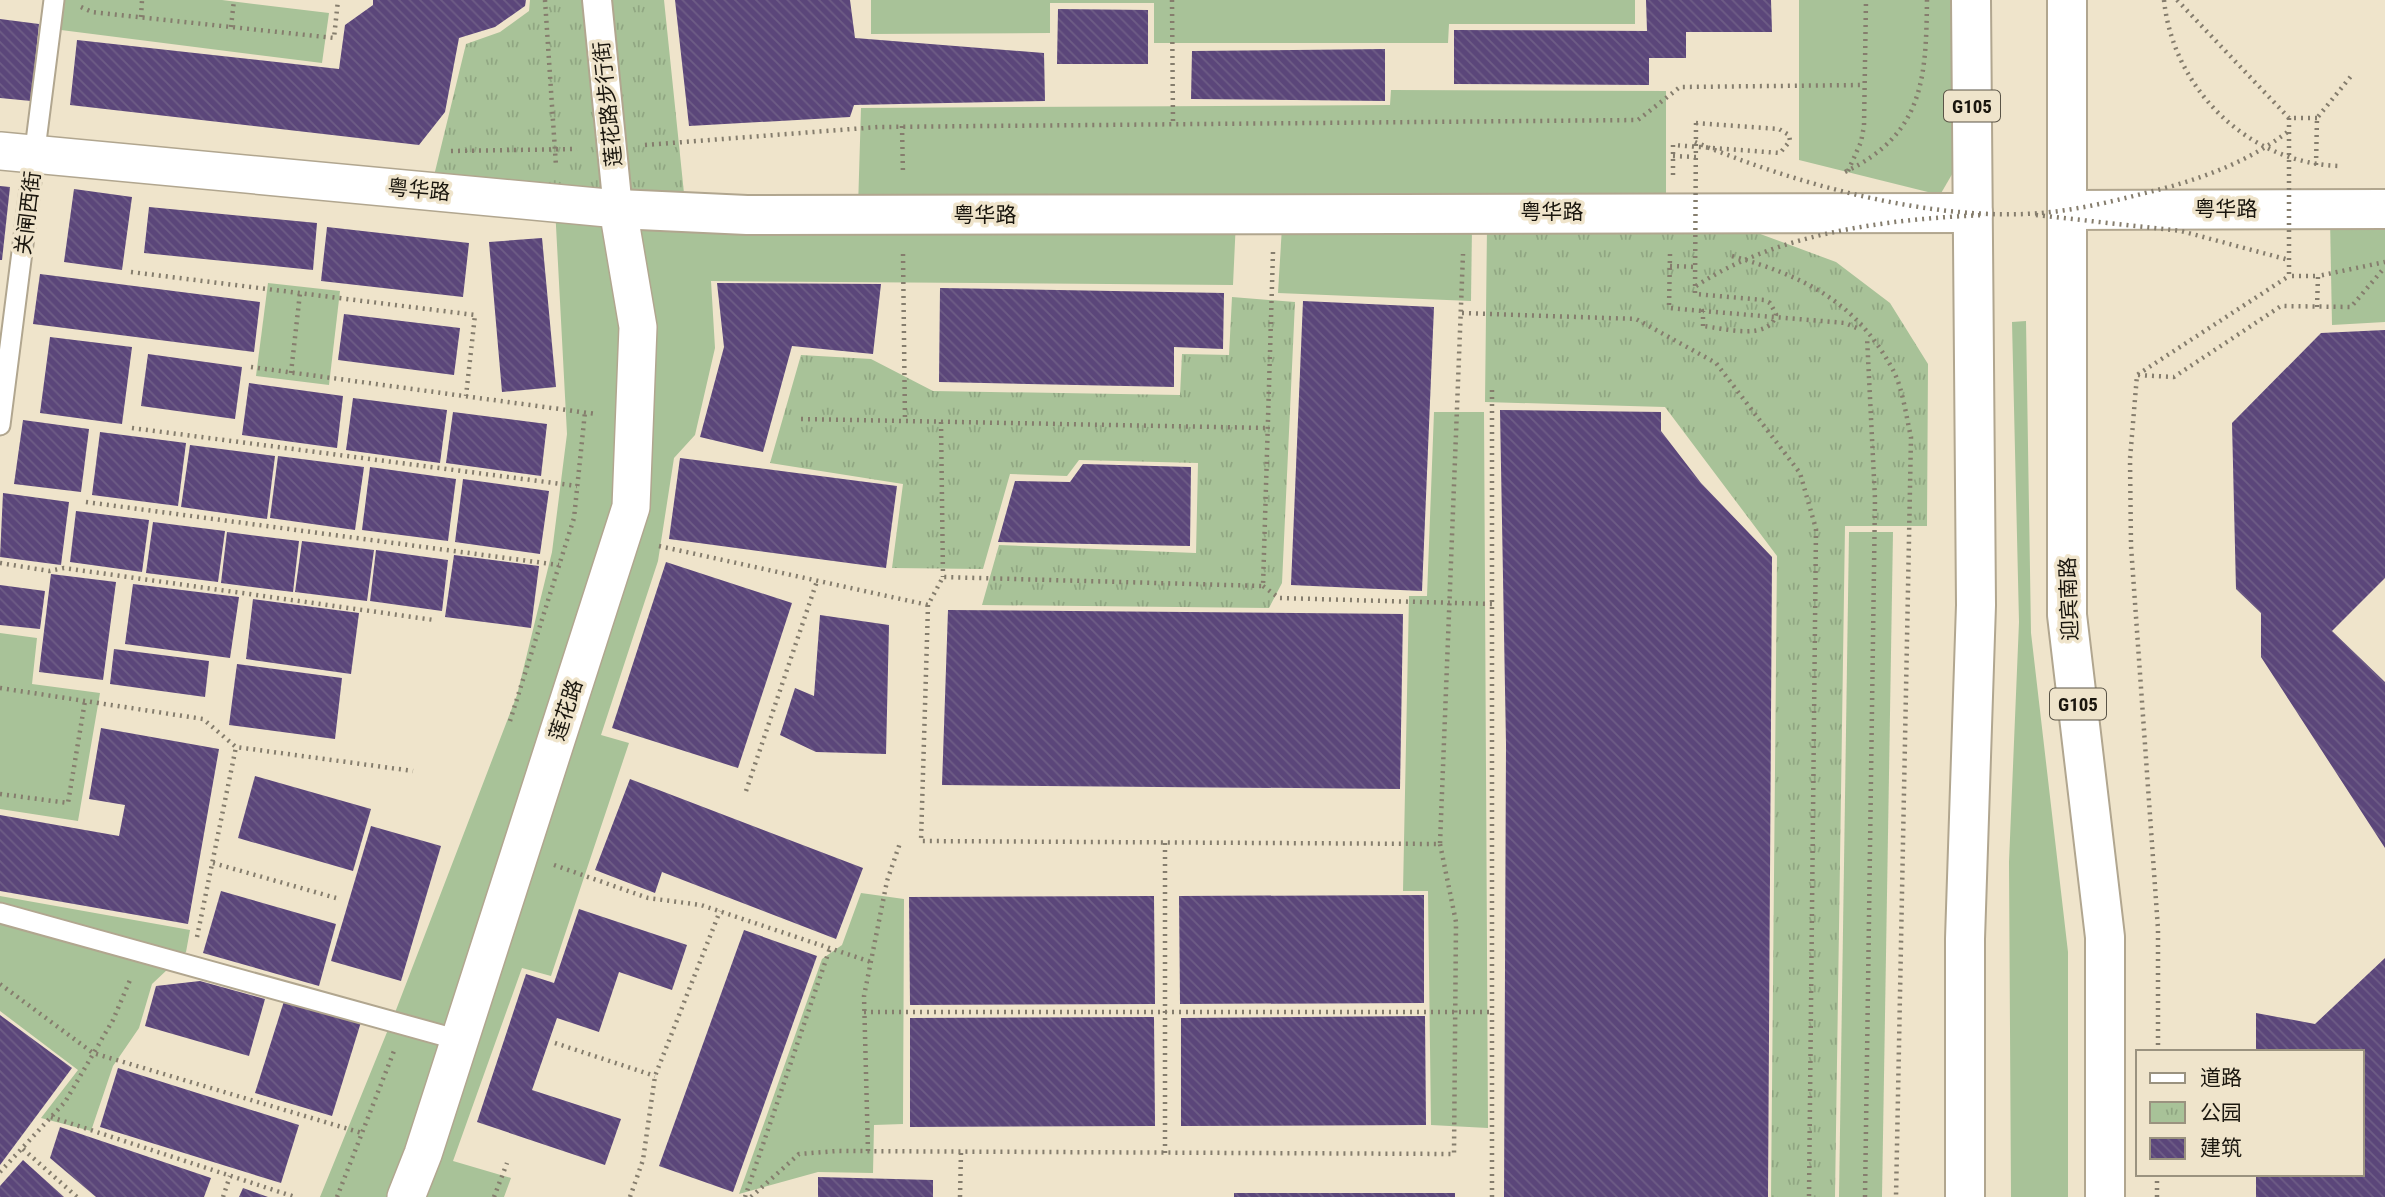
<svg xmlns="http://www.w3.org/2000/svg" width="2385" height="1197" font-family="'Roboto Condensed','Noto Sans SC',sans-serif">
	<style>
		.grass { fill: #a8c298 }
		.park { fill: url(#park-tufts) }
		.building { fill: url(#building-back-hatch) }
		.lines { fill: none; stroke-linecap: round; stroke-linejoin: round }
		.service-casing { stroke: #b1a68f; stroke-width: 23 }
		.pedestrian-casing { stroke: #b1a68f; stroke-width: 32 }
		.minor-casing { stroke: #b1a68f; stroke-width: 40 }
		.secondary-casing { stroke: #b1a68f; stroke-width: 42 }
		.trunk-casing { stroke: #b1a68f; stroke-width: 42 }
		.path { stroke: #857d6d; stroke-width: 4.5; stroke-dasharray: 2 5; stroke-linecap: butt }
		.service { stroke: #fff; stroke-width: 19 }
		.pedestrian { stroke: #fff; stroke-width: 28 }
		.minor { stroke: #fff; stroke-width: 37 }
		.secondary { stroke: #fff; stroke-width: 38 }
		.trunk { stroke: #fff; stroke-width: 38 }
		.path-bridge { stroke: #857d6d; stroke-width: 4.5; stroke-dasharray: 2 5; stroke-linecap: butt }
		.labels { text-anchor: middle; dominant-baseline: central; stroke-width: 7; stroke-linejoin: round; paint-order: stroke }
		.shield { fill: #efe4cb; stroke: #5a5447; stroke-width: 2 }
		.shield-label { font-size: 19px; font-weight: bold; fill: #1a160e }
		.street-label { font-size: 21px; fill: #1a160e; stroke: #efe4cb }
	</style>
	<defs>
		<pattern id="park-tufts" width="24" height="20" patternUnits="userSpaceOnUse" patternTransform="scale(1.75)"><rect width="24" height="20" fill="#a8c298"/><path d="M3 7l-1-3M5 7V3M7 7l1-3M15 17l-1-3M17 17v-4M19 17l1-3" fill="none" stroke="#90a682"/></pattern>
		<pattern id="building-back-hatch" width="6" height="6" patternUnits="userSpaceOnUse" patternTransform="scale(1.75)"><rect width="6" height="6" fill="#5b467a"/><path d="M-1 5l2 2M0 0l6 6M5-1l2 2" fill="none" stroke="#6e5d86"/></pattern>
	</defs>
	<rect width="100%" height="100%" fill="#efe4cb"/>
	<g class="grass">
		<polygon points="65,0 222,0 329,13 322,63 61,30"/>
		<polygon points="871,0 1635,0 1635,24 1449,24 1448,43 1154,43 1154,3 1050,3 1050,33 871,34"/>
		<polygon points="1799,0 1958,0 1958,164 1940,195 1799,160"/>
		<polygon points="1391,90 1666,91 1666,206 858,208 861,108 1390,105"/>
		<polygon points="555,207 1236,220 1233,285 711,281 715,348 695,435 674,458 658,561 601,735 629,743 551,976 522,968 453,1161 511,1178 504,1197 320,1197 396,1010 517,695 552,552 567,434"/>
		<polygon points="2330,218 2385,218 2385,322 2332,325"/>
		<polygon points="1282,227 1472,227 1471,301 1278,293"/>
		<polygon points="268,283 340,291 329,385 256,376"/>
		<polygon points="2026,321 2031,633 2068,952 2068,1197 2011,1197 2009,862 2019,622 2012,322"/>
		<polygon points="1434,412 1484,412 1488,1128 1431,1125 1428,891 1403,891 1409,596 1427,596"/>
		<polygon points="1849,532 1893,532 1882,1197 1839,1197"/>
		<polygon points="0,633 37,638 32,684 100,693 78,821 0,809"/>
		<polygon points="861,893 904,899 903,1124 874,1125 873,1173 818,1172 739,1194 822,959 842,945"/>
		<polygon points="0,896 190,930 186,952 152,984 139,1028 113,1066 91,1131 41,1118 78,1070 0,1011"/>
	</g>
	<g class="park">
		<polygon points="530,0 664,0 685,203 432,184 466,44 500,32 529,11"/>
		<polygon points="1487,226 1744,228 1836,262 1890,303 1928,364 1927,526 1845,526 1835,1197 1771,1197 1777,556 1665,407 1485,402"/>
		<polygon points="1232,297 1295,302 1282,583 1269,608 982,605 999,545 1196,553 1198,463 1079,460 1067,476 1010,474 983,569 892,568 903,484 770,463 801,355 871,359 933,391 1180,395 1182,354 1229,355"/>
	</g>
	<g class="building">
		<polygon points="373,0 526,0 525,6 495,27 459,38 445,112 419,145 70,105 77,40 339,69 345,25 373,5"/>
		<polygon points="675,0 850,0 855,38 1044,53 1045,101 854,105 850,117 689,126"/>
		<polygon points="1646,0 1771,0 1772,32 1686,32 1686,58 1649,58 1649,85 1454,84 1454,30 1647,31"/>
		<polygon points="1058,9 1148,10 1148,64 1057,64"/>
		<polygon points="0,19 39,24 31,101 0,98"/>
		<polygon points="1385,49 1385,101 1191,99 1192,51"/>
		<polygon points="0,186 10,187 2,260 0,260"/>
		<polygon points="74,189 132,197 122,270 64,262"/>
		<polygon points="149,207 317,223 313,270 144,253"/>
		<polygon points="327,227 469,243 463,297 321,281"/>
		<polygon points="542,238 556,387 502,392 489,242"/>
		<polygon points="40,274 260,302 254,352 33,324"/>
		<polygon points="717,283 881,284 873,354 792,346 763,452 700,437 724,347"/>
		<polygon points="940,288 1224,293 1223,349 1174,347 1174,387 939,382"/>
		<polygon points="1303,301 1434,307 1422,591 1291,585"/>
		<polygon points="344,314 460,328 454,375 338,360"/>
		<polygon points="2385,330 2385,578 2332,631 2385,682 2385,848 2261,657 2261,613 2236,589 2232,423 2321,333"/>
		<polygon points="50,337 132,347 122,424 40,413"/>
		<polygon points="148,354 242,367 235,419 141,406"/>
		<polygon points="249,383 343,396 337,448 242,435"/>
		<polygon points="353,398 447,410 440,463 346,450"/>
		<polygon points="1500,410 1661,412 1661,431 1701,483 1772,557 1768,1197 1504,1197 1506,744"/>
		<polygon points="453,412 547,424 541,476 446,463"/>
		<polygon points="23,420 89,429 81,492 14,484"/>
		<polygon points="100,432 186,443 178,506 92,495"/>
		<polygon points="190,445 275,456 267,519 181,507"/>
		<polygon points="278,456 364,467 355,530 270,518"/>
		<polygon points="680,458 897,486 886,568 669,539"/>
		<polygon points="1083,464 1191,467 1190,546 998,542 1015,481 1070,482"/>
		<polygon points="370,467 456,479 448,541 362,530"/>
		<polygon points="463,479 549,491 540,554 455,542"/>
		<polygon points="3,493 69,502 61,565 0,557"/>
		<polygon points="76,511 149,520 142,572 70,562"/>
		<polygon points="153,522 225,531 218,582 146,573"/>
		<polygon points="227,532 299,541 293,592 221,583"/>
		<polygon points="302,541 374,550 367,601 295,592"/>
		<polygon points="376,550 448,560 442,611 370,601"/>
		<polygon points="454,555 539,566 531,628 445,617"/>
		<polygon points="666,562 792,603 738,768 612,728"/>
		<polygon points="51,574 116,582 103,680 39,672"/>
		<polygon points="133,584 239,597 230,658 125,644"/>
		<polygon points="0,585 45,591 40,629 0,625"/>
		<polygon points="253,599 359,613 351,674 246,659"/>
		<polygon points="948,610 1403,614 1400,789 942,785"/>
		<polygon points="820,615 889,625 886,754 816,752 780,735 795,688 814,696"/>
		<polygon points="114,649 209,661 205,697 110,684"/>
		<polygon points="237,664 342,678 335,739 229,725"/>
		<polygon points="101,728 219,749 188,924 0,891 0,815 119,836 125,805 89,799"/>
		<polygon points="255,776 371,809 353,871 238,838"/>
		<polygon points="630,779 863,868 836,939 662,872 655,893 595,870"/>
		<polygon points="371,826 441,846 401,981 331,961"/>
		<polygon points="221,891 336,924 319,986 203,953"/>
		<polygon points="1424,895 1424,1003 1180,1004 1179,896"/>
		<polygon points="1154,896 1155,1004 910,1005 909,897"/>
		<polygon points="579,909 687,945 672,990 619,972 599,1032 557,1018 532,1090 621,1119 605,1165 477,1122 526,974 554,983"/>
		<polygon points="744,930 817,956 733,1192 659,1166"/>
		<polygon points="2385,958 2385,1197 2256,1197 2256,1174 2362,1174 2362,1052 2256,1052 2256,1013 2315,1024"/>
		<polygon points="200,981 265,999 249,1056 145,1026 156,986"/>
		<polygon points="285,998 361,1022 332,1116 255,1093"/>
		<polygon points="0,1015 72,1068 0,1165"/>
		<polygon points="1425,1016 1426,1125 1181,1126 1181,1018"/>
		<polygon points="1154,1017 1155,1126 910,1127 910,1018"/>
		<polygon points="118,1068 299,1125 281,1183 100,1127"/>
		<polygon points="60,1127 211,1178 204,1197 96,1197 50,1158"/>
		<polygon points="23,1160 64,1197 0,1197 0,1186"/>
		<polygon points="818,1177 933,1180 933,1197 818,1197"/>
		<polygon points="243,1188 268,1197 239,1197"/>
		<rect x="1234" y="1193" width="221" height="4"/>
	</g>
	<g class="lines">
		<g class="service-casing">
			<g id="service">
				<polyline points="0,425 54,0"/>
				<polyline points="0,913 459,1040"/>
			</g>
		</g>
		<g class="pedestrian-casing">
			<polyline id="pedestrian" points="597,0 618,209"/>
		</g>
		<g class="minor-casing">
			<polyline id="minor" points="0,151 618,209 638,327 631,507 423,1154 406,1197"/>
		</g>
		<g class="secondary-casing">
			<g id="secondary">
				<polyline points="618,209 747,215 1973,213"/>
				<polyline points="2067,210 2385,209"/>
			</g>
		</g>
		<g class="trunk-casing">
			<g id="trunk">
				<polyline points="2067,0 2067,615 2105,937 2105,1197"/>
				<polyline points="1965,1197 1965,939 1976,605 1971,0"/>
			</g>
		</g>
		<g class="path">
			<polyline points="545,0 556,166"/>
			<polyline points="1172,0 1173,123"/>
			<path d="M2164 0C2173 89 2248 163 2339 166"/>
			<polyline points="2177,0 2289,118"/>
			<polyline points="81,7 92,12 334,38 338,0"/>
			<polyline points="141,17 142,0"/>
			<polyline points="231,27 234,0"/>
			<polyline points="902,126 903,175"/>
			<polyline points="645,145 878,127 1638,120 1680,87 1864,85"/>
			<polyline points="451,151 577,149"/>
			<polyline points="1673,156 1696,157"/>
			<polyline points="2316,165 2317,118 2352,75"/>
			<polyline points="1848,171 1861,142 1864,126 1866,0"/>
			<path d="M1845 172C1924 134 1926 78 1927 0"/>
			<polyline points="1673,175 1673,145 1780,153 1790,141 1789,135 1779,129 1696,123"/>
			<polyline points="1273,252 1263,586 943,577 928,605 921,841 1440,844 1463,254"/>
			<polyline points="903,254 905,421"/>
			<polyline points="1670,254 1669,308 1703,311"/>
			<path d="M1732 256C1803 276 1856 301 1893 370 1903 389 1906 416 1911 437L1896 1197"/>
			<polyline points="1670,266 1696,267"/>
			<polyline points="131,272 475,315 466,396"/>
			<polyline points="2317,307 2318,276 2385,262"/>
			<polyline points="1462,313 1636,319 1716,363 1800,473 1816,529 1809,1197"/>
			<polyline points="1703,326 1703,311 1845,323 1859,329"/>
			<polyline points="251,367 596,414"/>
			<polyline points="291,373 300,293"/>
			<polyline points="2138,375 2174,377 2281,306 2351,307 2385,267"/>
			<polyline points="801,419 1268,428"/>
			<polyline points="941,422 943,577"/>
			<polyline points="132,428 577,486"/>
			<polyline points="86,502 559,565"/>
			<polyline points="659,546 928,605"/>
			<polyline points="0,563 49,571 64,568 434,620"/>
			<polyline points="1263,586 1279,598 1492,604"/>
			<polyline points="0,688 203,719 236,747 413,771"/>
			<polyline points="510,721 574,518 585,412"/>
			<polyline points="746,791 817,581"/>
			<polyline points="0,794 68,803 85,701"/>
			<polyline points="1165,843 1165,1153"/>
			<polyline points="213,863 336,898"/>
			<polyline points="554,865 648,898 701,905 871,962"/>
			<polyline points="197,937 236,747"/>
			<polyline points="0,984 93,1053 362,1133"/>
			<polyline points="864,1012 1492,1012"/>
			<polyline points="555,1043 655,1076"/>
			<polyline points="2158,1052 2158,929 2131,546 2130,459 2137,375 2289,276"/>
			<polyline points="51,1117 295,1197"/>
			<polyline points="23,1149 77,1197"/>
			<polyline points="868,1151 864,996 887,881 900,843"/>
			<polyline points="0,1172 65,1102 113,1020 130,980"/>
			<polyline points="223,1197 230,1176"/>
			<polyline points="337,1197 394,1051"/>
			<polyline points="494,1197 507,1163"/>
			<polyline points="630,1197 643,1160 655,1076 720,911"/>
			<polyline points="745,1197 830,948"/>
			<polyline points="751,1197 799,1154 837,1151 1454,1154 1456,922 1440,844"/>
			<polyline points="960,1197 961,1152"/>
			<polyline points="1492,1197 1492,389"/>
			<polyline points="1865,1197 1875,499 1867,337"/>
			<polyline points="2157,1197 2157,1174"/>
		</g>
		<use href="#service" class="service"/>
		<use href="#pedestrian" class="pedestrian"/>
		<use href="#minor" class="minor"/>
		<use href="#secondary" class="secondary"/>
		<use href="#trunk" class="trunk"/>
		<g class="path-bridge">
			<polyline points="2317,118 2289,118 2289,276 2318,276"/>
			<path d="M1696 123 1695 294 1764 300 1770 303 1776 314C1770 342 1723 328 1703 326"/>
			<path d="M1695 142C1795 184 1932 222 2041 213 2076 210 2111 202 2145 193 2196 181 2248 163 2290 130"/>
			<polyline points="2036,215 2181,231 2289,260"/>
			<path d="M1696 286C1779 232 1889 219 1985 215"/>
		</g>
	</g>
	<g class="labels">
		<g class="shield">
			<rect x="1944" y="90.5" width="56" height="31" rx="5"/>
			<rect x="2050" y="688.5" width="56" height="31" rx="5"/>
		</g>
		<g class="shield-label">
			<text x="1972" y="106">G105</text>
			<text x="2078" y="704">G105</text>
		</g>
		<g class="street-label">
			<text transform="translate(608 104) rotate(-96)">莲花路步行街</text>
			<text transform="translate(419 190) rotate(5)">粤华路</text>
			<text x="2226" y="209">粤华路</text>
			<text x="1552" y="212">粤华路</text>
			<text transform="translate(28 213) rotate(-83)">关闸西街</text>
			<text x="985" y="215">粤华路</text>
			<text transform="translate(2069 599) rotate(-92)">迎宾南路</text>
			<text transform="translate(566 710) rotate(-72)">莲花路</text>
		</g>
	</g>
	<rect x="2136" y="1050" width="228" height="126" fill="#efe4cb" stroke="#9a927f" stroke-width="2"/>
	<rect x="2150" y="1073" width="35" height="10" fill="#ffffff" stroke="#9a927f" stroke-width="2"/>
	<text x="2200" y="1085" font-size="21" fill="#1a160e">道路</text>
	<rect x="2150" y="1102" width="35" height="21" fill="url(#park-tufts)" stroke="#9a927f" stroke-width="2"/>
	<text x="2200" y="1120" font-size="21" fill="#1a160e">公园</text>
	<rect x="2150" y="1138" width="35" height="21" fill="url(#building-back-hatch)" stroke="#9a927f" stroke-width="2"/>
	<text x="2200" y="1155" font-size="21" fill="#1a160e">建筑</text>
</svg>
